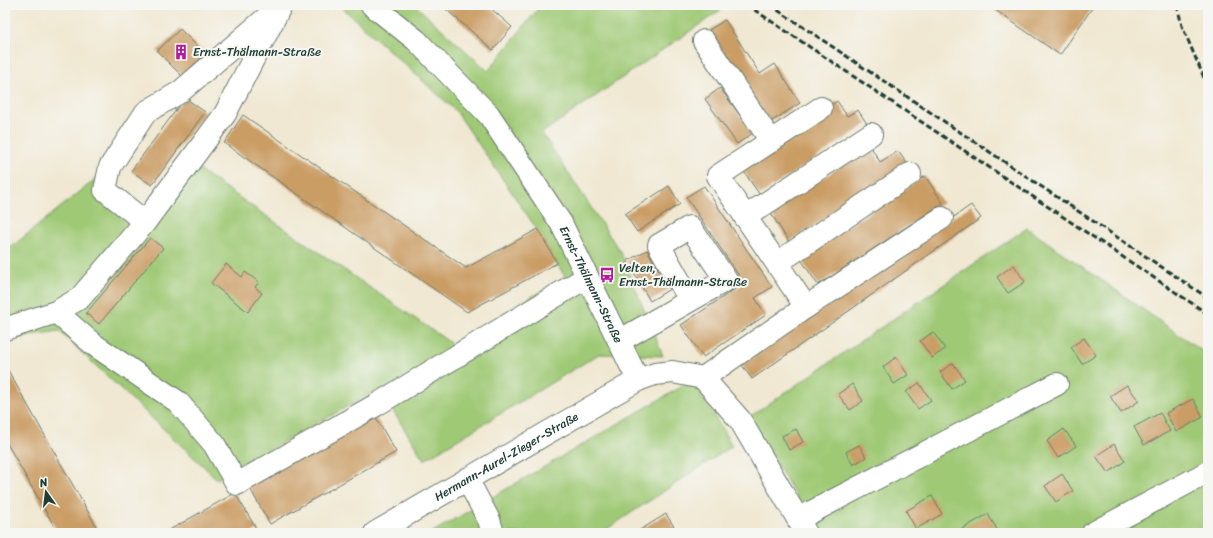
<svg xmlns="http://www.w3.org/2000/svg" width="1213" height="538" font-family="Sriracha,sans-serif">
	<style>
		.green { fill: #9fc975; stroke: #5f8354 }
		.building { fill: #ca9d65 }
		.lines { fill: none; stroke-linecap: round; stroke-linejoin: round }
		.minor-casing { stroke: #68796b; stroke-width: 24 }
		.minor { stroke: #fff; stroke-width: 22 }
		.rail { stroke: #1f3d34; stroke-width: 3; stroke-dasharray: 6 3; stroke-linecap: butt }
		.labels { text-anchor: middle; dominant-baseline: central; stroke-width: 4; stroke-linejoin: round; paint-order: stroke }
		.poi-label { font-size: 12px; fill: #1f3d34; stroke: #f6f6f2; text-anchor: start }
		.street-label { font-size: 12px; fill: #1f3d34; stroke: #f6f6f2 }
	</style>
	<rect width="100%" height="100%" fill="#f6f6f2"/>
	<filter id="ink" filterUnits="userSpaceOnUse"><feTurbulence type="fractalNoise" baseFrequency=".025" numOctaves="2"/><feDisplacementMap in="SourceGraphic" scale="8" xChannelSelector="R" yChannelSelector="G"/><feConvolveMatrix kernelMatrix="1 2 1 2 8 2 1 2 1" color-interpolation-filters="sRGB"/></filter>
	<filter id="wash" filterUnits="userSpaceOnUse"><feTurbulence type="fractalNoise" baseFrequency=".012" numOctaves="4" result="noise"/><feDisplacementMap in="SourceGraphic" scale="16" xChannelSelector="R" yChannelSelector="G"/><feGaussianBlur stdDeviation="0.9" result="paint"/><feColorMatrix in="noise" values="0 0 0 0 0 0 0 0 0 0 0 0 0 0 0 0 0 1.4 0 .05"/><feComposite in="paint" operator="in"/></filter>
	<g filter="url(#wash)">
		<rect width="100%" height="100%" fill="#f0e8d2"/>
		<g class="green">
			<polygon points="339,5 415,5 488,71 541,5 722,5 725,7 542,133 621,253 663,356 599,354 424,460 379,389 217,479 59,331 5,339 5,252 102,174 155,219 198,169 452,344 565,277 536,228 456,111"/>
			<polygon points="1027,228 1208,355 1208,533 819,533 748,418"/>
			<polygon points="693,380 732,446 601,533 431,533"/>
		</g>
		<g id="blocks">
			<g class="building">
				<polygon points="441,5 487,5 512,27 493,50"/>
				<polygon points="988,5 1094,5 1060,55"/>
				<polygon points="725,20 760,74 775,64 800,103 769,123 709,30"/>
				<polygon points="180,29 205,54 182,76 157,51"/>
				<polygon points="720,88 753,133 737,144 705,99"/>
				<polygon points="185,98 205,112 152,185 131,171"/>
				<polygon points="837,101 847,116 858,110 867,124 760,195 740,166"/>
				<polygon points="243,115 466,268 538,229 557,263 467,312 224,143"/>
				<polygon points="871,147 880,162 898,151 908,165 789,242 770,212"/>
				<polygon points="925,176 943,203 818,285 800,258"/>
				<polygon points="669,186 680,204 637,232 625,214"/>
				<polygon points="704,186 772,287 755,298 766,315 703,357 681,325 744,283 686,197"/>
				<polygon points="971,205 981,218 752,379 742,365"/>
				<polygon points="150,238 163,248 99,324 86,313"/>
				<polygon points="647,250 670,289 650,301 627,261"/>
				<polygon points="226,264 242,277 245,272 259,282 255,287 262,293 248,312 211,283"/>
				<polygon points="1014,265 1025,282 1008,293 997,277"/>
				<polygon points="933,332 945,349 932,358 920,341"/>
				<polygon points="1084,338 1096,355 1082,364 1071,347"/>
				<polygon points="896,357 908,375 894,384 883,367"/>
				<polygon points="953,363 965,380 952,389 940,372"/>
				<polygon points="5,365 100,533 58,533 5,440"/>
				<polygon points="919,383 931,400 918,409 906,392"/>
				<polygon points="852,384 863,401 850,410 838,394"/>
				<polygon points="1127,385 1139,401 1121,413 1110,396"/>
				<polygon points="1193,399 1203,417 1176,432 1166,413"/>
				<polygon points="1160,413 1170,431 1144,445 1134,427"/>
				<polygon points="374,414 396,452 270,524 248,485"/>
				<polygon points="796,429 803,442 789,450 782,436"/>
				<polygon points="1064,429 1076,446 1058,458 1047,441"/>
				<polygon points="1114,444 1125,461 1108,473 1096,456"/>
				<polygon points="859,445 866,457 853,465 846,452"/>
				<polygon points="1062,474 1073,491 1056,502 1045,486"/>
				<polygon points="235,493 257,530 252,533 164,533"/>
				<polygon points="932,496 942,514 916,529 906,511"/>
				<polygon points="666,514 678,533 635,533"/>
				<polygon points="988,514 999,533 964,533 962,529"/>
				<polygon points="1208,526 1208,533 1198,533"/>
			</g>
		</g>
	</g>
	<g filter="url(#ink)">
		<use href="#blocks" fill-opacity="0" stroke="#68796b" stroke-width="1"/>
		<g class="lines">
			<g class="minor-casing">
				<g id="minor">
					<path id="s1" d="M372 5 416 40 489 115 561 223 638 380"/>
					<polyline points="704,41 771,141"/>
					<polyline points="745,217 871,134"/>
					<polyline points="145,222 105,190 110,167 146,112 180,92 272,13"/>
					<polyline points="777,263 910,174"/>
					<polyline points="806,307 718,176 821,108"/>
					<polyline points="56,312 80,298 145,222 225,114 281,5"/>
					<polyline points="5,329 56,312 93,344 178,402 214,444 237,484 376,405 587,277"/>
					<polyline points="619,341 726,280 690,227 659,245 690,300"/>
					<polyline points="703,378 806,307 942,218"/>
					<polyline points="467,479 489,520 493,533"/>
					<polyline points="798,519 1057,384"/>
					<path id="s2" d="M375 533 638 380 655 374 673 372 703 378 740 420 806 533"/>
					<polyline points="1093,533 1208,472"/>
				</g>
			</g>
			<use href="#minor" class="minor"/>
			<g class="rail">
				<polyline points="747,5 1208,314"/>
				<polyline points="770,5 1208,298"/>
				<polyline points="1177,5 1182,26 1208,87"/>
			</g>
		</g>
	</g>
	<defs>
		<g id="building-bare" transform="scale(1.2)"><path d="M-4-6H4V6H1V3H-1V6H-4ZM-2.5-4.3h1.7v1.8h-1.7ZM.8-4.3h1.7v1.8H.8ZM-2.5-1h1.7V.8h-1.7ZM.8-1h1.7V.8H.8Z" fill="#b5179e" stroke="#f6f6f2" stroke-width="2.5" paint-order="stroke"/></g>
		<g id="bus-bare" transform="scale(1.2)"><path d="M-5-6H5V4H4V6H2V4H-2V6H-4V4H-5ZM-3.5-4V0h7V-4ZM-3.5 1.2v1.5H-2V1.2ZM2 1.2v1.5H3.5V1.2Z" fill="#b5179e" stroke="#f6f6f2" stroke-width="2.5" paint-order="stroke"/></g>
	</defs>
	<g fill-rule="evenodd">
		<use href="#building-bare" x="181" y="52"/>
		<use href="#bus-bare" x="607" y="275"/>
	</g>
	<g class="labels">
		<g class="poi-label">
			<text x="193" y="52">Ernst-Thälmann-Straße</text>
			<text x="619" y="268">Velten,<tspan x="619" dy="14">Ernst-Thälmann-Straße</tspan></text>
		</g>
		<g class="street-label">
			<text stroke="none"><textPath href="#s1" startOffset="359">Ernst-Thälmann-Straße</textPath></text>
			<text stroke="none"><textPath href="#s2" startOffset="152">Hermann-Aurel-Zieger-Straße</textPath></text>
		</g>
	</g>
	<rect width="1213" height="538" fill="none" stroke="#f6f6f2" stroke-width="20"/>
	<g transform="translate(46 492) rotate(346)" stroke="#f6f6f2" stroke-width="3" paint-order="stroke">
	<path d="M0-3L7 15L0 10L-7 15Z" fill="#1f3d34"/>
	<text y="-6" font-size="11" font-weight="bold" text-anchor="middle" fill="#1f3d34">N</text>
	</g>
</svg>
